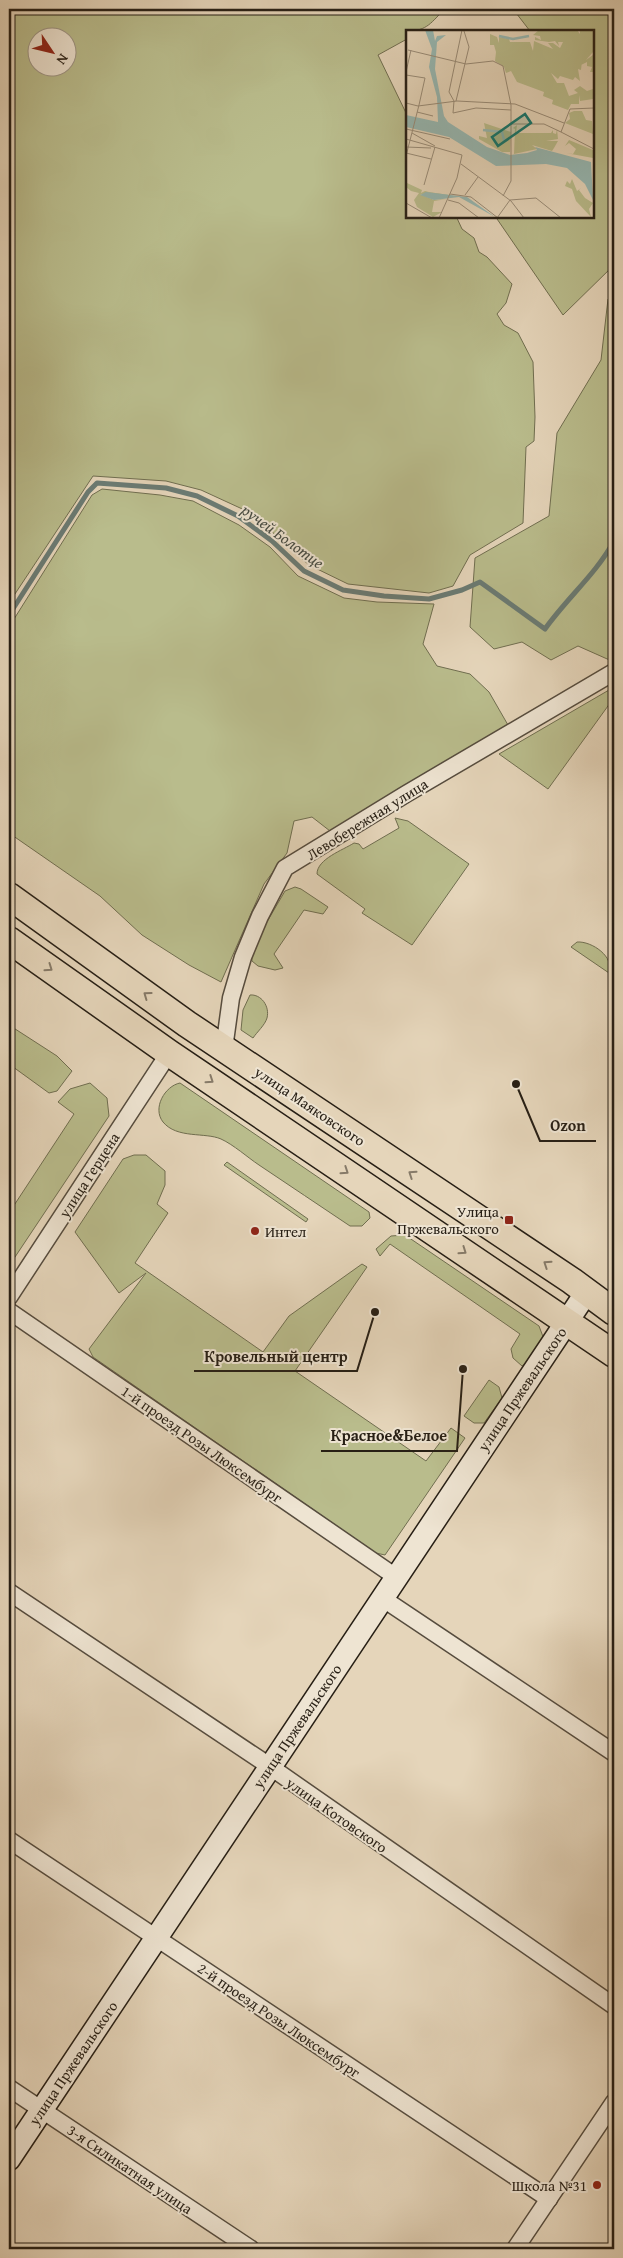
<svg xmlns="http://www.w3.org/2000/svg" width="623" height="2258" font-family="'Gentium Book Plus',serif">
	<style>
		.green { fill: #b9bc8c; stroke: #706e50; fill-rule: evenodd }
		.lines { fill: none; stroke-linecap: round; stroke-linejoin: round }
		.stream { stroke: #6a7b74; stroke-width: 5 }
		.street-casing { stroke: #564c3e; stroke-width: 19 }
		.secondary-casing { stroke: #271f15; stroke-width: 25 }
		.primary-casing { stroke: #271f15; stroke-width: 29 }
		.street { stroke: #eee4d2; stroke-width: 16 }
		.secondary { stroke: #eee4d2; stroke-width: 22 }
		.primary { stroke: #e5d5ba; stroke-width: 26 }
		.oneway { stroke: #867a68 }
		.poi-dot { fill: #8f2418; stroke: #eee4d2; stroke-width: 2 }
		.labels { text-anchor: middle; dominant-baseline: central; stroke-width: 4; stroke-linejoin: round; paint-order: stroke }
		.street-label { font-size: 15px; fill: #271f15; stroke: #eee4d2 }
		.poi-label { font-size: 15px; fill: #271f15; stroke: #eee4d2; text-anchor: end }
		.water-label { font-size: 16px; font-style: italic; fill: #484d44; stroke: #eee4d2 }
		.inset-river { fill: none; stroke: #96b8b3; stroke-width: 2.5 }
		.inset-road { fill: none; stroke: #998c78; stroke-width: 1 }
		.view { fill: #0f766e; fill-opacity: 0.15; stroke: #0f766e; stroke-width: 2.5 }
		.inset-edge { fill: none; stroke: #271f15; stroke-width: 2.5 }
		.leader { fill: none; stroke: #271f15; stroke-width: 2 }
		.callout-dot { fill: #271f15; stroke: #eee4d2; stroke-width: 2 }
		.callout-label { font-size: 16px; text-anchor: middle; font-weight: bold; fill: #271f15; stroke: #eee4d2; stroke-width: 4; stroke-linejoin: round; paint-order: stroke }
	</style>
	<rect width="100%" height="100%" fill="#e5d5ba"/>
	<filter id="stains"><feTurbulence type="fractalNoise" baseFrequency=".004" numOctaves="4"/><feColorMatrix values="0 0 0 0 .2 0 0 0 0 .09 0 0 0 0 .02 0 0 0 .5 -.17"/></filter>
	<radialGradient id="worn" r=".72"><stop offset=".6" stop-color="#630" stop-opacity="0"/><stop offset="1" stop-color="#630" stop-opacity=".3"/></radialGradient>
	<g class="green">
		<path d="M9 9H445C431 22 428 31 407 31V39L378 55 407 115V216H456L462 229 474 238 479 252 487 257 512 284 506 303 497 314 504 325 518 333 533 362 535 417 534 441 526 447 523 523 470 555 453 586 429 593 348 584 309 565 251 513 201 490 166 481 93 476 9 603ZM38 38H68V68H38Z"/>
		<polygon points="513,9 614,9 614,265 563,315 495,216 592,216 592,31 530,31"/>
		<polygon points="614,296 614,662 578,646 551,660 522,642 494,649 470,627 475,558 549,516 557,433 601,360 608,299"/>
		<polygon points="102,489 160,495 193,501 239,525 270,547 298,576 344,598 377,602 434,604 423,644 437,666 470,674 489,692 508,725 330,831 312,817 294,821 287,853 264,884 221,982 189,965 142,935 100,896 9,833 9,627 92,495"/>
		<polygon points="609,690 613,699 548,789 499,754"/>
		<path d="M395 818 408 821 469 864 412 945 362 913 365 909 317 874C317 859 343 850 354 843L359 844 363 849 399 828Z"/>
		<polygon points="295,887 301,889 328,907 323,914 304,910 274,954 283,968 275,970 258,966 252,961 251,954 254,944 285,891"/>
		<path d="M577 942C592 941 615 957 609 973L571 947Z"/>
		<path d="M250 995C261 994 270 1006 267 1018 265 1025 257 1032 253 1038L241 1030 243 1010Z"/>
		<polygon points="9,1025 57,1056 72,1071 57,1091 49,1093 9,1064"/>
		<polygon points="90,1083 107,1098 109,1116 9,1266 9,1213 74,1114 58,1102 70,1089"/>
		<path d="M180 1083 369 1212 370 1218 362 1226H350C320 1206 289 1185 259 1165 247 1157 234 1145 221 1139 205 1132 177 1139 163 1122 152 1108 165 1086 180 1083Z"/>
		<polygon points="134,1155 146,1155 165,1171 165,1185 157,1204 168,1213 135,1263 263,1352 289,1316 362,1264 367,1267 295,1371 426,1461 451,1428 465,1438 385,1555 376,1553 93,1357 89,1349 146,1273 119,1293 75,1232 123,1159"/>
		<polygon points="227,1162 308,1219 306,1222 224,1165"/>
		<polygon points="405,1235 539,1326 545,1342 534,1358 522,1366 513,1358 511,1349 520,1334 390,1244 380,1256 376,1249 391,1236"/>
		<polygon points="489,1380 499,1387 502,1398 484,1423 474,1423 464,1416"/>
	</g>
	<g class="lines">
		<path class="stream" d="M9 615 88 492 97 483 166 488 197 496 238 516 272 541 304 571 343 590 384 596 429 599 462 590 480 582 545 629C567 598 596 574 614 541"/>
		<g class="street-casing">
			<g id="street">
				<polyline points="224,1049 231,998 243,957 260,916 285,868 406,794 614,672"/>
				<polyline points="9,1297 169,1053"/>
				<polyline points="9,1311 396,1577"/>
				<polyline points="9,1592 259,1759 614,2006"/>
				<polyline points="382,1598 614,1753"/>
				<polyline points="9,1840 549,2199"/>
				<polyline points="9,2088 251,2249"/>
				<polyline points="515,2249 614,2102"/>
			</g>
		</g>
		<g class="secondary-casing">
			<polyline id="secondary" points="9,2159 586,1293"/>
		</g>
		<g class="primary-casing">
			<g id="primary">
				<polyline points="9,896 187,1024 572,1281 614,1312"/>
				<polyline points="9,940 169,1053 614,1354"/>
			</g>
		</g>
		<use href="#street" class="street"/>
		<use href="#secondary" class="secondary"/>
		<use href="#primary" class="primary"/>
	</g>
	<defs><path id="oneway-chevron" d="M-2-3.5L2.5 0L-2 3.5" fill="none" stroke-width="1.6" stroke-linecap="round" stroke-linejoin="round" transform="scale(1.25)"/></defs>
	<g class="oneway">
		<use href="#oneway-chevron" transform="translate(49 968) rotate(35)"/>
		<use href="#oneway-chevron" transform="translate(147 995) rotate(-144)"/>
		<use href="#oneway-chevron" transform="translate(210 1080) rotate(34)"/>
		<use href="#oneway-chevron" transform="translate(345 1171) rotate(34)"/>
		<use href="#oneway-chevron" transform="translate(412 1174) rotate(-146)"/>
		<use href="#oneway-chevron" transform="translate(463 1251) rotate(35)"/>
		<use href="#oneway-chevron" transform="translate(547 1264) rotate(-146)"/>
	</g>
	<g class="poi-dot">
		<rect x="504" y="1215" width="10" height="10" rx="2.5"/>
		<circle cx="255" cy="1231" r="5"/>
		<circle cx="597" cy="2185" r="5"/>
	</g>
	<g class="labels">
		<g class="street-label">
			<text transform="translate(367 819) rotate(-32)">Левобережная улица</text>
			<text transform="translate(310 1106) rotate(34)">улица Маяковского</text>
			<text transform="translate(89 1175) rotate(-57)">улица Герцена</text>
			<text transform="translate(522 1389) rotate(-56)">улица Пржевальского</text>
			<text transform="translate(202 1444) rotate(35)">1-й проезд Розы Люксембург</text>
			<text transform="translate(297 1726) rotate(-56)">улица Пржевальского</text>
			<text transform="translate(337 1815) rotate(35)">улица Котовского</text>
			<text transform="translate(279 2020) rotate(34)">2-й проезд Розы Люксембург</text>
			<text transform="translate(73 2063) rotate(-56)">улица Пржевальского</text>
			<text transform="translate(130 2169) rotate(34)">3-я Силикатная улица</text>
		</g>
		<g class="poi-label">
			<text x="499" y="1211">Улица<tspan x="499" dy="17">Пржевальского</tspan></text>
			<text x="265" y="1231" text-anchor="start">Интел</text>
			<text x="587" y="2185">Школа №31</text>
		</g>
		<g class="water-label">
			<text transform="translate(283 536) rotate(36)">ручей Болотце</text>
		</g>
	</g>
	<g transform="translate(406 30)">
		<rect width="188" height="188" fill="#e5d5ba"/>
		<path d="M133 0H171L174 4V0H187V22L180 30 187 25V42H184L186 37 181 36V32L175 35 178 13 175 40 172 39 174 51 169 47 167 50 154 46 152 49 145 43 151 53H158L163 66 172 63 168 60 174 56 181 61 187 59V69L174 71 173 65V74H165L162 80 146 74 147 70 137 66 138 62 111 52 105 41 100 43 98 37 89 31 90 22 88 15H84V4L91 7 93 13V7L103 9 104 12H124L127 21 128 11 147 19 142 13H147L154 18 157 12H152L153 16 149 11 143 12 129 10V7L135 10 134 6 127 5ZM168 81H176L180 90 186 91 187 104 159 93 164 89 163 83ZM78 93 105 102 104 122H96L73 109V106L81 108ZM111 95 110 103H145L147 100V103L150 104 151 99 152 109 140 111H152L148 118 146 121 126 115 131 119 108 124 109 99 107 98 106 102 107 98ZM163 110 187 120V128L160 123 167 124 170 119 163 113 159 116ZM166 149 171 161 175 158 173 160 179 168 187 173 183 179 185 187 170 171 166 159 159 156 161 151 164 154ZM1 153 16 160 15 163 19 161 23 162 43 165 14 164 28 170 41 169 28 171 26 182H36L27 187 11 177 8 170 13 163 5 161 0 157Z" fill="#b9bc8c"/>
		<path d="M19 0H27L29 11 31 6 40 5 31 12 29 39 38 86 42 92 81 117 104 125 121 123 131 120 129 117 185 132 187 170 179 154 161 138 140 134 90 136 43 107 0 97V85L32 92 31 67 23 37 26 19ZM20 162 61 167 89 187 53 167 28 170 14 165Z" fill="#96b8b3"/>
		<path class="inset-river" d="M93 6 107 9 123 6M77 100 96 102 98 110H102"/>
		<path class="inset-road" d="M2 20 60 34 87 31 97 36 105 75V151L97 166M0 42 5 20M0 45 19 48 13 75M48 71 47 83 70 78 105 80M48 71 43 62 56 0M50 71 63 17 58 1M0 73 12 76 51 71 109 74 158 93M188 78 164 79 155 102 188 119M11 82 27 86M105 94H138L155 102M0 99 44 109M6 103 29 116M0 109 56 125 51 148 33 188M0 117 25 118M0 123 25 129M0 126 13 75M55 134 105 171 118 188M18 155 29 117M44 164 65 167 92 188M59 165 72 147M42 170 53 173 73 188M104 170 130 168 155 188M0 173 26 188M91 188 104 170"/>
		<path class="view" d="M119 84 125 93 92 116 86 107Z"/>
		<rect width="188" height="188" class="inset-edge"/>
	</g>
	<path class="leader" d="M516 1084L540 1141H596M375 1312L357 1371H194M463 1369L457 1451H321"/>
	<g class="callout-dot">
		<circle cx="516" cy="1084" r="5"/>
		<circle cx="375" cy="1312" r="5"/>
		<circle cx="463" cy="1369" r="5"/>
	</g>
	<g class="callout-label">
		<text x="568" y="1131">Ozon</text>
		<text x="276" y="1362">Кровельный центр</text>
		<text x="389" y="1441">Красное&amp;Белое</text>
	</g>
	<rect width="623" height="2258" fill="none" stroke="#e5d5ba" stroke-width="30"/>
	<rect x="10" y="10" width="603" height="2238" fill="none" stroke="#271f15" stroke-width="2.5"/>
	<rect x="15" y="15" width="593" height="2228" fill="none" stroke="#271f15"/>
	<g transform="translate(52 52) rotate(125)"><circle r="24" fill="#eee4d2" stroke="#9e9586"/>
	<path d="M0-4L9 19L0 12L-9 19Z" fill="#8f2418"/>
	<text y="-8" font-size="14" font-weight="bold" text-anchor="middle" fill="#271f15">N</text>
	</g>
	<rect width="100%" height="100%" filter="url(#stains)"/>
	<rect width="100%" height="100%" fill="url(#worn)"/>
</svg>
